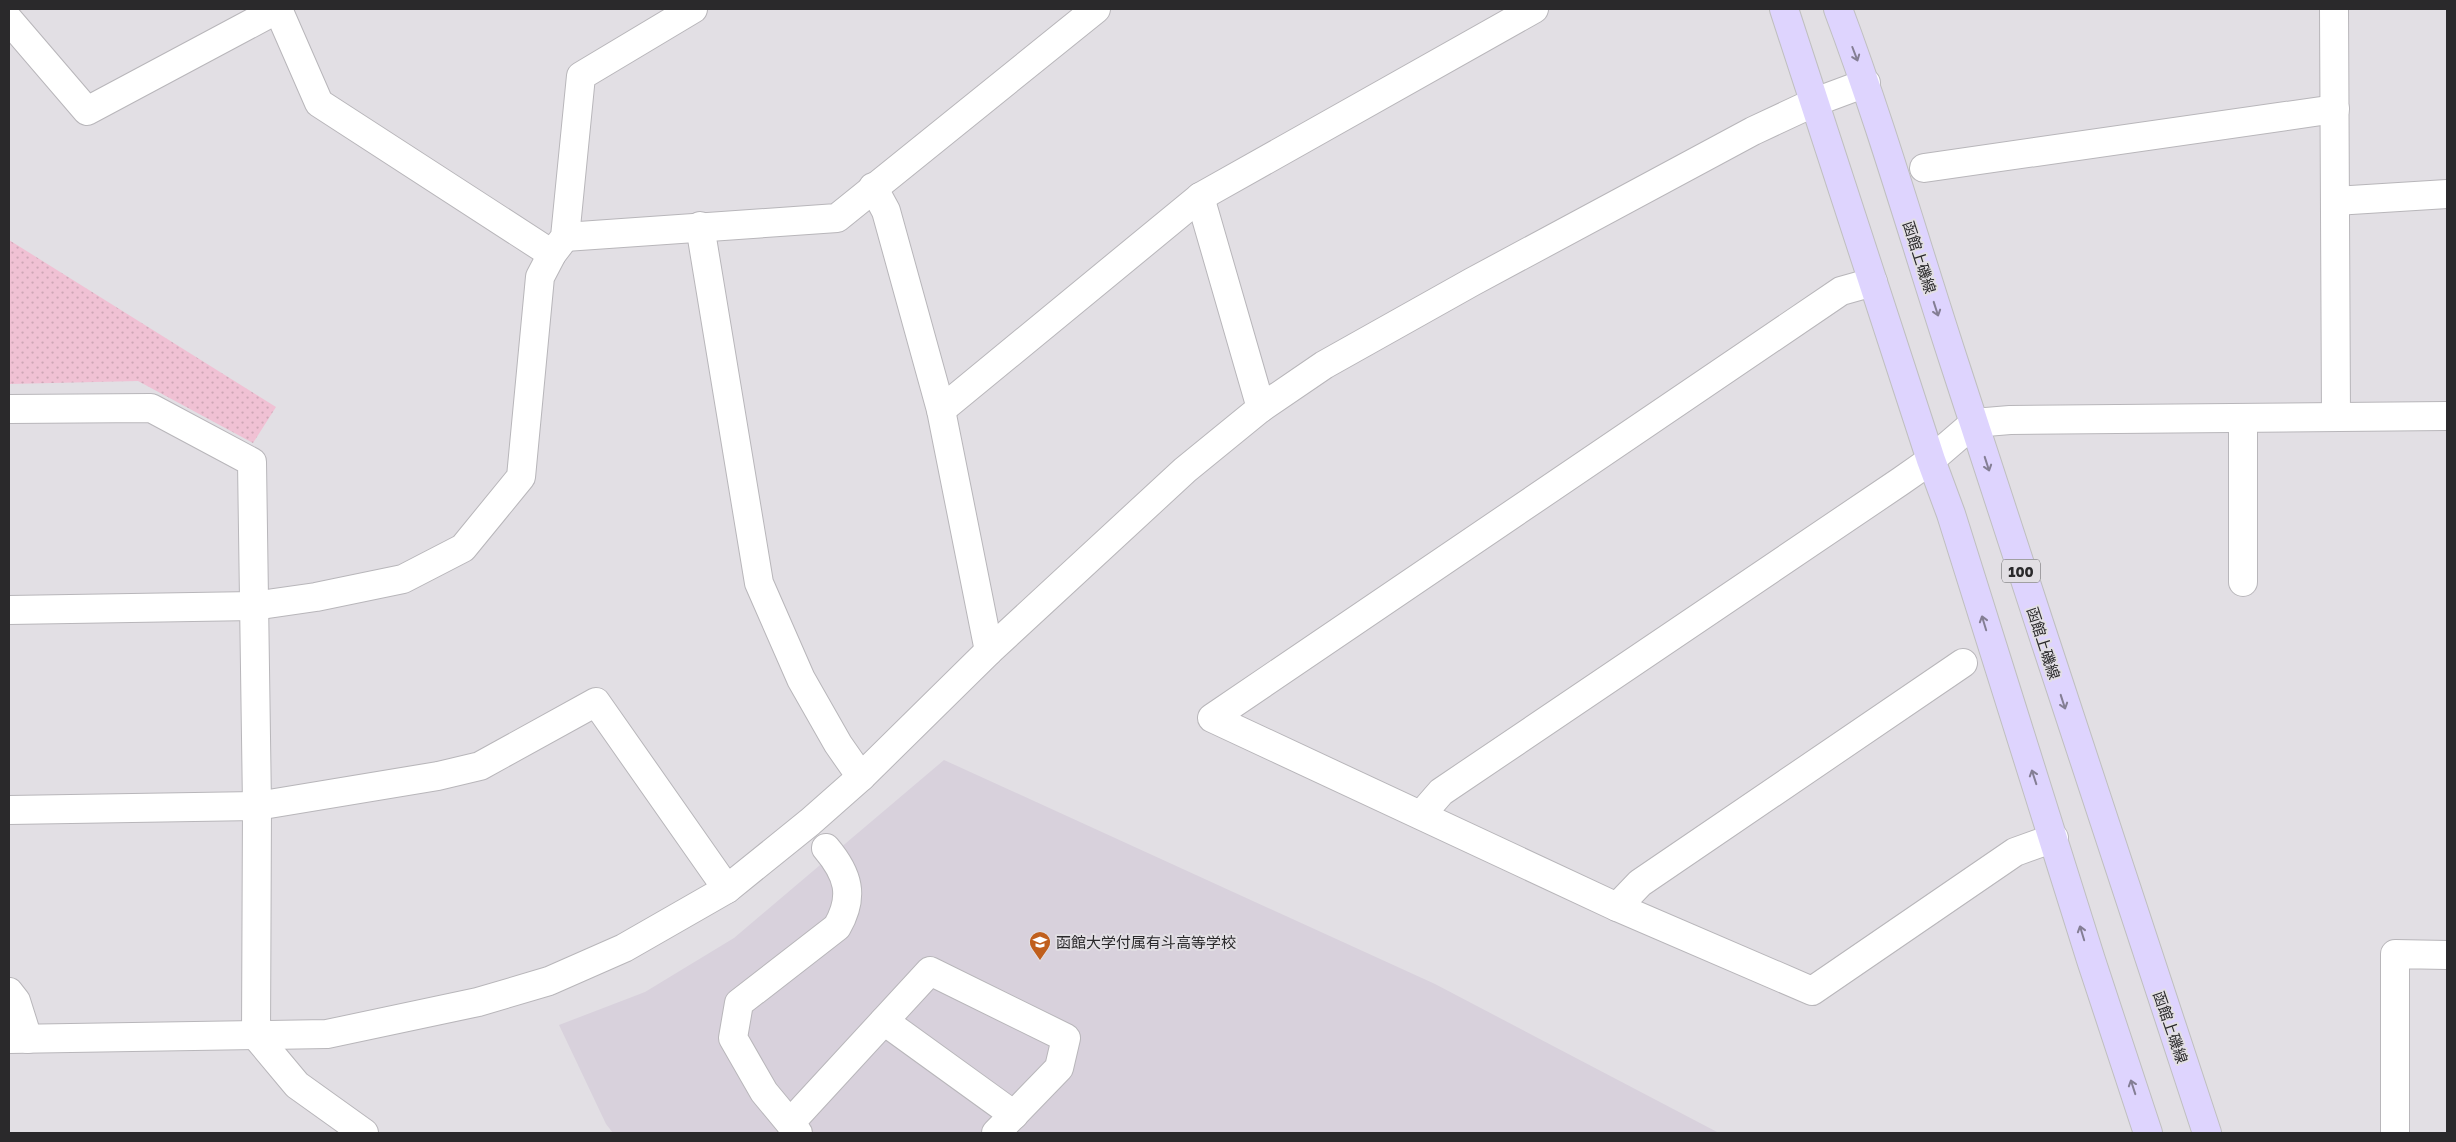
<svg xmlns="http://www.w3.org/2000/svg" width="2456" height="1142" font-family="'Golos Text','Noto Sans JP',sans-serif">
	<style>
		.built { fill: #d8d1dc }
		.green { fill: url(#green-dots) }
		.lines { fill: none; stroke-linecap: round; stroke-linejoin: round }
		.minor-casing { stroke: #b8b6ba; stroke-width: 30 }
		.major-casing { stroke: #bfbfbf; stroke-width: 30 }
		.minor { stroke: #fff; stroke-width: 28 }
		.major { stroke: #ded4fe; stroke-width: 28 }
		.oneway { stroke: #847e94 }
		.labels { text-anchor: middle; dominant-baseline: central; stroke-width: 4; stroke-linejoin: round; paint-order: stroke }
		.shield { fill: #e2dfe4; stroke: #616062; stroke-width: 1 }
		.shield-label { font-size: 14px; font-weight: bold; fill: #2a292b }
		.street-label { font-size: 15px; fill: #2a292b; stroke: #e2dfe4 }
		.poi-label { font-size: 15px; fill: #2a292b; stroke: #e2dfe4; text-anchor: start }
	</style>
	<defs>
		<pattern id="green-dots" width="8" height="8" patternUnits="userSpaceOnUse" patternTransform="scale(1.25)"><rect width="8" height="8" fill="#f0c1d4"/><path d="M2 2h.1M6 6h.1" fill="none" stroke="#cea6b6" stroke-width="1.8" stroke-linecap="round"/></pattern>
	</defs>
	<rect width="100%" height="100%" fill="#e2dfe4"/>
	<polygon class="built" points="944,760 1435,984 1719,1133 613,1133 606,1124 559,1025 645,992 734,938"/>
	<polygon class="green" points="9,240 276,407 253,443 138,381 9,384"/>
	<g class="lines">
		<g class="minor-casing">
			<g id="minor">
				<polyline points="278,9 319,103 552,254"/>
				<polyline points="2334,9 2336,417"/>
				<polyline points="9,20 87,111 278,9"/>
				<polyline points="1924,168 2335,109"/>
				<polyline points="873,187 886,211 941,410 989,651"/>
				<polyline points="1200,197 1261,408"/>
				<polyline points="2335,201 2447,194"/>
				<polyline points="700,226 759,583 801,679 838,744 861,777"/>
				<polyline points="565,237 837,218 1096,9"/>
				<polyline points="1873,282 1841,291 1212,718 1617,907 1812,991 2015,852 2054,838"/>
				<polyline points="9,409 151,408 252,462 257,806 256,1036 297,1085 364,1133"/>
				<polyline points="941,410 1200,197 1534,9"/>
				<polyline points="2243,582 2243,418"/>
				<polyline points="9,610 254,606 316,597 403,579 463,548 521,477 540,277 552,254 565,237 581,76 693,9"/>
				<polyline points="9,810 257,806 438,776 480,766 596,702 727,889"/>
				<polyline points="1421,815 1441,792 1901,481 1931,460 1974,423 2010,420 2447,416"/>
				<polyline points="1617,907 1640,883 1963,663"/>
				<polyline points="9,992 16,1001 28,1039"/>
				<polyline points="884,1021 1014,1115"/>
				<polyline points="9,1039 327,1034 478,1002 549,981 624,948 727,889 810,822 861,777 989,651 1185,470 1261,408 1324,365 1472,282 1753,131 1815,102 1866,83"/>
				<polyline points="790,1123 930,971 1066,1038 1059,1068 996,1133"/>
				<path d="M798 1133 764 1092 733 1038 739 1003 837 927C855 896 848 874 826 848"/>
				<polyline points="2395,1133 2395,954 2447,955"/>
			</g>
		</g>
		<g class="major-casing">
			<g id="major">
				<polyline points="1784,9 1931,460 1951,514 2091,960 2148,1133"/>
				<path d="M1838 9C1882 126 1916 246 1955 365 2039 621 2121 878 2207 1133"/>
			</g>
		</g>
		<use href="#minor" class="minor"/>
		<use href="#major" class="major"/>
	</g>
	<defs><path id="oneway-shaft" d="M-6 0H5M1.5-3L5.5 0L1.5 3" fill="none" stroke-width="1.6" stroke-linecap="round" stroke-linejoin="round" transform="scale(1.25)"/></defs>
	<g class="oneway">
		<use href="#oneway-shaft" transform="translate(1855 54) rotate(69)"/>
		<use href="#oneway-shaft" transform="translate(1936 309) rotate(72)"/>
		<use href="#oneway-shaft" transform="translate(1987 464) rotate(72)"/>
		<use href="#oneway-shaft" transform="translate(1984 623) rotate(-107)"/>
		<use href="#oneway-shaft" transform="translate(2063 702) rotate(72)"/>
		<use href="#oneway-shaft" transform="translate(2034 777) rotate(-108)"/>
		<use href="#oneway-shaft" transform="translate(2082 933) rotate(-107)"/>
		<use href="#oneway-shaft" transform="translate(2133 1087) rotate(-108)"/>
	</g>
	<defs>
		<g id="school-pin" transform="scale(1.125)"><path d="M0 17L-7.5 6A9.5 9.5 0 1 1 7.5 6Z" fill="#c05f1d" stroke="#e2dfe4"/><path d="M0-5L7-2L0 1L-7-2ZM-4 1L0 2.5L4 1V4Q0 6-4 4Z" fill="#fff"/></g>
	</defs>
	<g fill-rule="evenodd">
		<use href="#school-pin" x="1040" y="942"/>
	</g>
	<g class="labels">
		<rect class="shield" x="2002" y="559.5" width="38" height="23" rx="4"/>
		<g class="shield-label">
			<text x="2021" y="571">100</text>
		</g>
		<g class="street-label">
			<text transform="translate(1920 257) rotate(72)">函館上磯線</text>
			<text transform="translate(2044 643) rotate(72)">函館上磯線</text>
			<text transform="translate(2171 1027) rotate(71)">函館上磯線</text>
		</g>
		<g class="poi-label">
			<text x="1056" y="942">函館大学付属有斗高等学校</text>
		</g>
	</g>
	<rect width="2456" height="1142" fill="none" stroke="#2a292b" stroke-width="20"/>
</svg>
